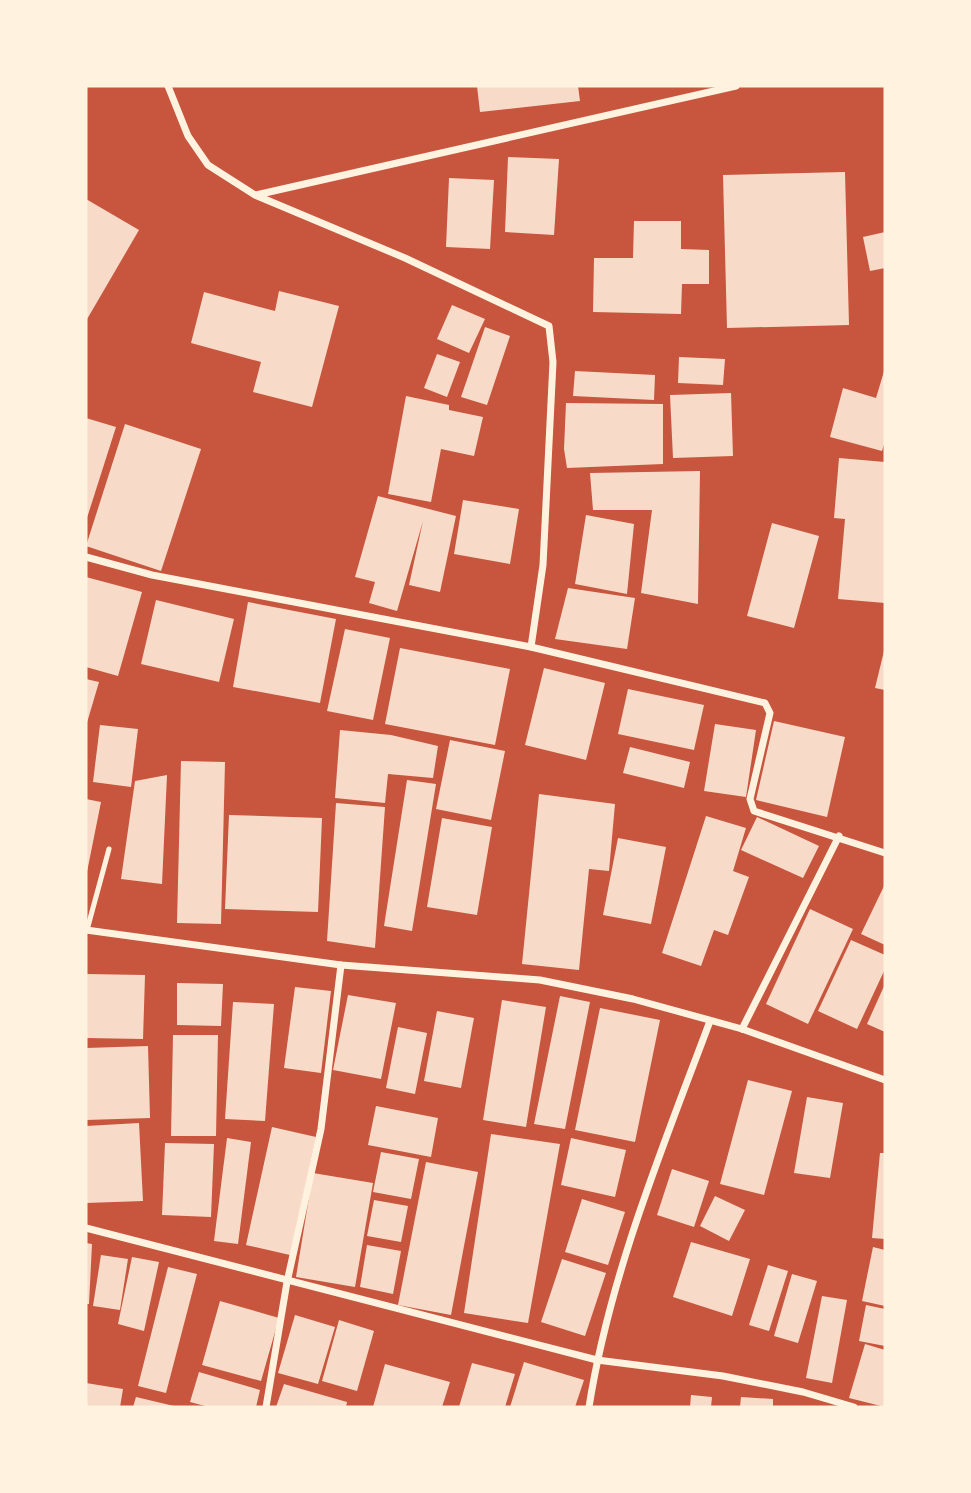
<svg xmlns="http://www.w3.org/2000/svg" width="971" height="1493" font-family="Rubik,sans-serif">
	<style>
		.building { fill: #f7dbc8 }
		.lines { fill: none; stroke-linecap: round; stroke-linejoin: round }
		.service { stroke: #fff3e0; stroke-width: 5 }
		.minor { stroke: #fff3e0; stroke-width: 7 }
	</style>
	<rect width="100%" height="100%" fill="#c8553d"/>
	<g class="building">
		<polygon points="477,86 578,86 580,101 480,112"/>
		<polygon points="508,157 559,159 554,235 505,232"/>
		<polygon points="845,172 849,325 727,328 723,175"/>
		<polygon points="449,178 494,180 490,249 446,247"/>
		<polygon points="86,199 139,230 86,321"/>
		<polygon points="634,221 681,221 681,249 709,250 709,284 682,284 681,314 593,312 594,258 633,258"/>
		<polygon points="885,232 885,268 870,271 863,237"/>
		<polygon points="279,291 339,306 312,407 253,392 261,362 191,343 204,292 275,311"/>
		<polygon points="452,305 485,319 469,353 437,339"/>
		<polygon points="485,327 510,336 487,405 461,397"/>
		<polygon points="437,354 460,362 447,397 424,388"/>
		<polygon points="679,357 725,359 723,385 678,383"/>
		<polygon points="885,368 885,441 882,451 830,437 843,388 876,398"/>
		<polygon points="575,371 655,375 654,400 573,396"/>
		<polygon points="731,393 733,456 673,458 670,395"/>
		<polygon points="406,396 449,405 449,410 483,417 474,456 441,449 431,502 388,494"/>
		<polygon points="566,403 663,404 663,464 567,468 564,449"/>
		<polygon points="86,418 116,427 86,521"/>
		<polygon points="125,424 201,449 161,571 86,546"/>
		<polygon points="839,458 885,462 885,603 838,599 845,519 834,518"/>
		<polygon points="700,471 698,604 641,593 652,510 593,510 590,473"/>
		<polygon points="378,496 456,516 440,592 409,585 423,521 397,611 369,603 375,582 355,577"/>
		<polygon points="463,500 519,509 510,564 454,554"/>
		<polygon points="586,515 634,524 627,594 575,584"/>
		<polygon points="772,523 819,536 794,628 747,616"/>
		<polygon points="86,577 142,592 118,676 86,667"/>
		<polygon points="568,588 635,598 627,649 555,639"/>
		<polygon points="156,600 234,619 219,682 141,664"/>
		<polygon points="248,602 336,619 320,703 233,687"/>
		<polygon points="345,629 390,638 373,720 327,711"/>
		<polygon points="885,647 885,690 875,688"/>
		<polygon points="400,648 510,669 495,745 385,724"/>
		<polygon points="544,668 605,683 586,760 525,745"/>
		<polygon points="86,679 99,682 86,726"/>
		<polygon points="628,689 704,705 694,750 618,734"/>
		<polygon points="774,721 845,737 827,817 756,800"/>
		<polygon points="715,724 756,730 746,797 704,791"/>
		<polygon points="100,725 138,729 131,787 93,782"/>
		<polygon points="340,730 391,735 438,746 433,778 388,774 385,803 335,798"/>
		<polygon points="450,740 505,751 491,820 436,809"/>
		<polygon points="630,747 690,762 684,788 623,773"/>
		<polygon points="181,761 225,762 221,924 177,923"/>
		<polygon points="167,775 162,884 121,879 135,781"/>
		<polygon points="407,780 436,784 412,931 384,926"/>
		<polygon points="539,794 615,804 609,871 589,869 579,970 522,964"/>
		<polygon points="86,799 101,802 87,872 86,871"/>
		<polygon points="336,803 385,807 375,948 327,941"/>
		<polygon points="229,815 322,818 318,912 225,909"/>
		<polygon points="706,816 746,828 733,871 749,877 728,935 714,930 701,966 662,953"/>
		<polygon points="757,817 819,846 803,878 741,850"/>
		<polygon points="442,818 492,827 477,915 427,907"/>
		<polygon points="618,838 666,847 651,924 603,915"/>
		<polygon points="885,884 885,945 861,934"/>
		<polygon points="810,909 853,929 808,1024 766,1004"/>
		<polygon points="851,940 885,955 885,969 857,1029 818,1011"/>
		<polygon points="86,974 145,975 143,1039 86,1038"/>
		<polygon points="177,983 223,984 221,1026 177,1025"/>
		<polygon points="885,984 885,1032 867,1024"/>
		<polygon points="295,987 331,991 321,1073 284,1068"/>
		<polygon points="348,995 396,1003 381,1079 333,1070"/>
		<polygon points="560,996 590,1002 565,1129 534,1124"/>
		<polygon points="502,1000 546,1007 526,1127 483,1120"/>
		<polygon points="233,1002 274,1004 265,1121 225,1119"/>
		<polygon points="600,1008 660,1020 635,1142 575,1130"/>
		<polygon points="437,1011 474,1018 461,1088 424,1081"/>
		<polygon points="398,1027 427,1033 415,1094 386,1088"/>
		<polygon points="173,1035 218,1035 216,1136 171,1136"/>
		<polygon points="148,1046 150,1118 86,1120 86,1048"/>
		<polygon points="748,1080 792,1091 764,1195 720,1184"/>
		<polygon points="807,1097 843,1103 830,1178 794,1173"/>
		<polygon points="376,1106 438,1118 431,1157 368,1145"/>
		<polygon points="139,1123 143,1201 86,1203 86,1126"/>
		<polygon points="272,1127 316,1137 290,1255 246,1245"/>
		<polygon points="491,1134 560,1144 528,1323 464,1313"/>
		<polygon points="227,1138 251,1142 238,1244 214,1241"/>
		<polygon points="571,1138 626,1150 615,1197 561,1185"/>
		<polygon points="165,1143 214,1144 211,1217 162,1215"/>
		<polygon points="381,1152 419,1159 411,1199 373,1192"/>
		<polygon points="880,1153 885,1153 885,1239 872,1238"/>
		<polygon points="426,1162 478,1172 451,1315 398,1305"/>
		<polygon points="672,1169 709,1181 694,1227 657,1215"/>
		<polygon points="313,1173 373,1183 355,1287 296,1277"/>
		<polygon points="715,1196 745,1210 729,1241 700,1226"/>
		<polygon points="582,1199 625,1212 608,1265 565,1252"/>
		<polygon points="374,1200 408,1206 401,1242 367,1236"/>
		<polygon points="691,1242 750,1259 732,1316 673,1297"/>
		<polygon points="86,1243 92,1244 89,1304 86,1304"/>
		<polygon points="367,1245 401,1251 393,1294 360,1287"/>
		<polygon points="873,1247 885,1250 885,1306 862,1301"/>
		<polygon points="101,1255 128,1259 120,1310 93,1306"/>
		<polygon points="132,1257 159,1262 144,1331 118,1324"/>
		<polygon points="562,1259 606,1273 585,1336 541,1322"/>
		<polygon points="768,1265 788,1271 769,1331 749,1325"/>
		<polygon points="168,1267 197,1274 166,1393 138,1386"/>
		<polygon points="792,1274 817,1281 798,1343 774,1336"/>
		<polygon points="822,1296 847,1300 832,1383 806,1378"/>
		<polygon points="220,1301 279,1318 261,1381 202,1365"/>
		<polygon points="866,1305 885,1309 885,1346 859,1341"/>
		<polygon points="295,1315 335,1327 318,1384 278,1373"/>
		<polygon points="339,1320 374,1331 357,1391 322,1381"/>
		<polygon points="865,1344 885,1350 885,1407 849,1398"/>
		<polygon points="524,1362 584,1380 575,1407 510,1407"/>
		<polygon points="472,1363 515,1374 505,1407 459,1407"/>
		<polygon points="385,1364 450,1382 442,1407 373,1407"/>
		<polygon points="199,1372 260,1390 256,1407 209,1407 190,1402"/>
		<polygon points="86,1383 123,1389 120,1407 86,1407"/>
		<polygon points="284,1384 347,1402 346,1407 276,1407"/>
		<polygon points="691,1395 712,1397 711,1407 690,1407"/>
		<polygon points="136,1397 174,1406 174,1407 133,1407"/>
		<polygon points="741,1397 773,1399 773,1407 740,1407"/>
	</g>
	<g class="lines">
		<polyline class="service" points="87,930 109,849"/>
		<g class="minor">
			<polyline points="168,86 188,136 208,165 255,195 405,258 549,326 553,362 543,565 531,647"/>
			<polyline points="256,195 736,86"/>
			<polyline points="86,557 152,575 531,647 765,703 770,713 750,799 754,811 885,853"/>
			<polyline points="86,930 341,965 540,980 633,999 742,1029 885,1080"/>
			<polyline points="742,1029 839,836"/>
			<polyline points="86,1228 597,1360 723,1376 803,1392 854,1407"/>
			<polyline points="266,1407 287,1282 321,1129 341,965"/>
			<path d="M589 1407C610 1274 663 1147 710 1021"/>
		</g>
	</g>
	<rect width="971" height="1493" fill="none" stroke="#fff3e0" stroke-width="175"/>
</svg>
